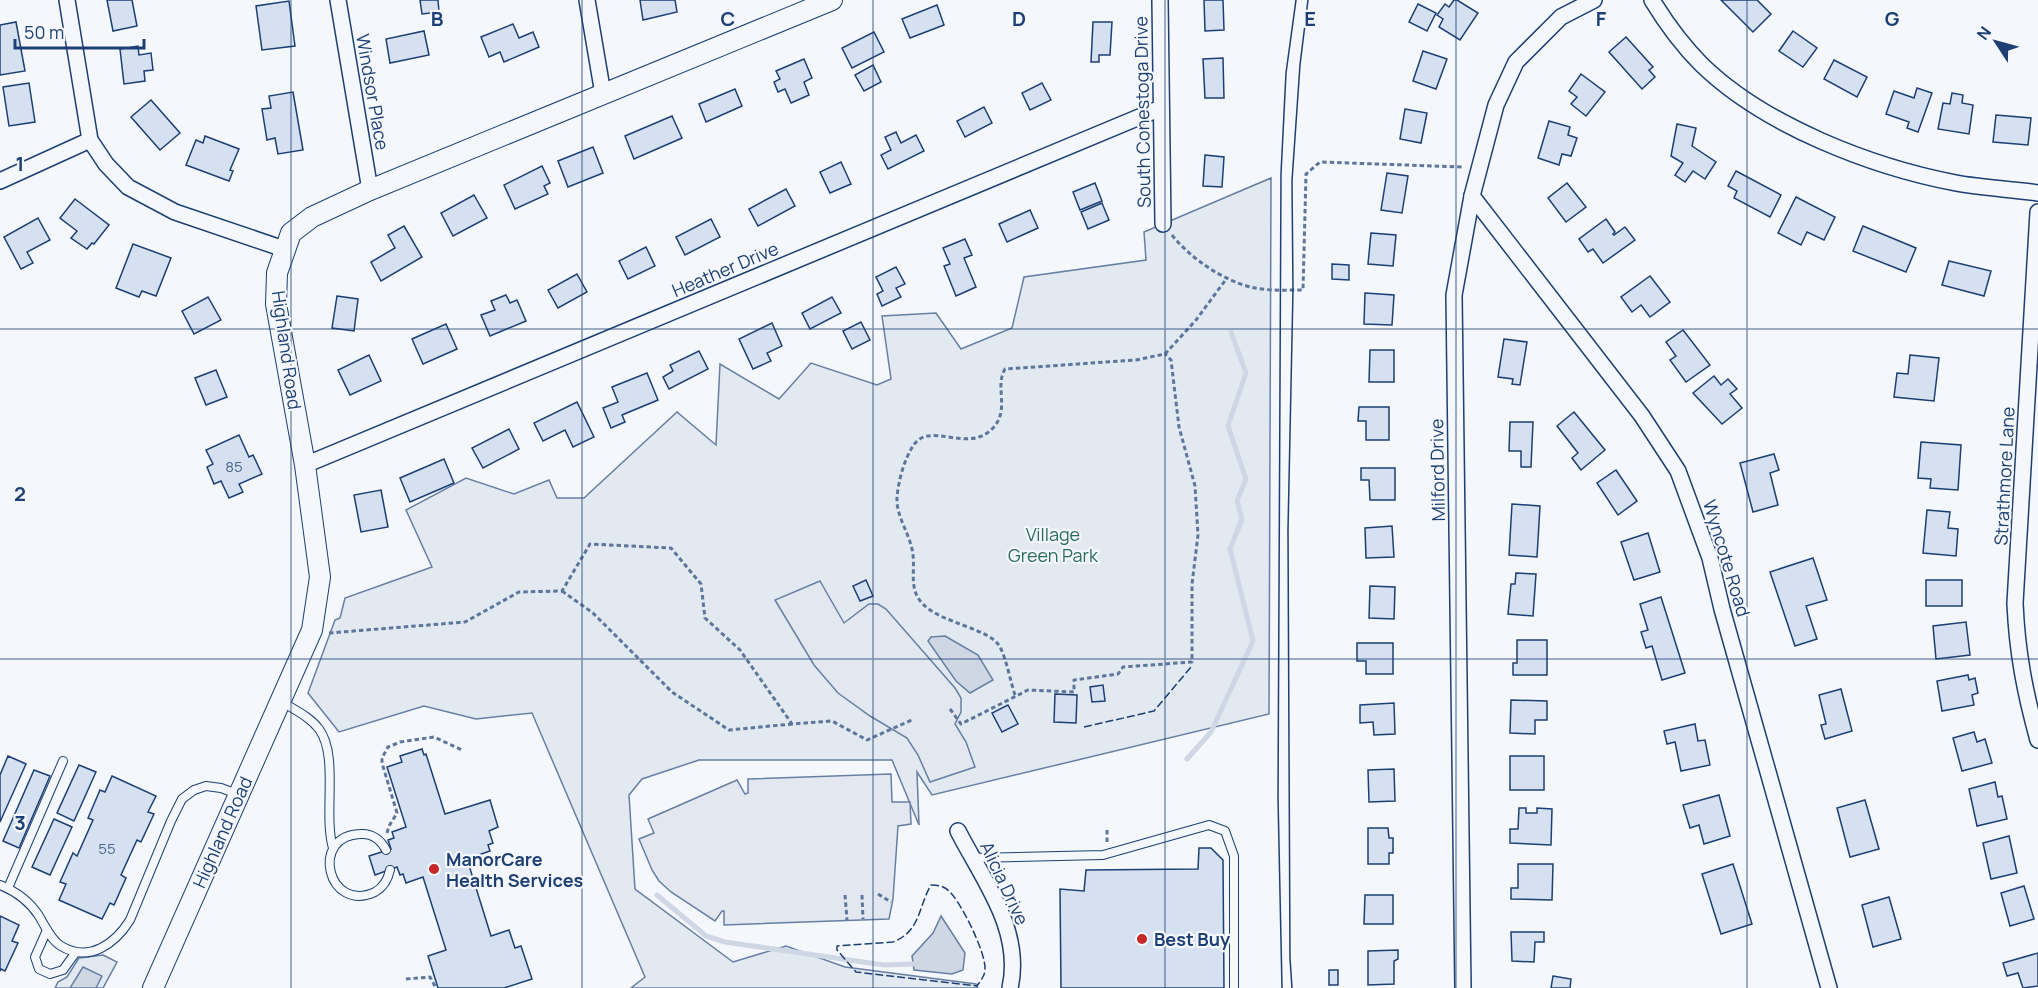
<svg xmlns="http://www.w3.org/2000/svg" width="2038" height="988" font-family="Manrope,sans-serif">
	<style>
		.green { fill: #e3e9f0; stroke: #687fa3; stroke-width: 1.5 }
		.parking { fill: #e3e8f0; stroke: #687fa3; stroke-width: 1.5 }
		.water { fill: #cfd7e4; stroke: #687fa3; stroke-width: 1.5 }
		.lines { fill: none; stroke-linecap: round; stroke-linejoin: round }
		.stream { stroke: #cfd7e4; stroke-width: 5 }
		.building { fill: #d5e0f0; stroke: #1d3f73; stroke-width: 1.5 }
		.service-casing { stroke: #1d3f73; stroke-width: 10 }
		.minor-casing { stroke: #1d3f73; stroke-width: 18 }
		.tertiary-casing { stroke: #1d3f73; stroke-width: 22 }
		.path { stroke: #5e769c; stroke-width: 3; stroke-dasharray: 4.5 3; stroke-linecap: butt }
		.service { stroke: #f4f7fb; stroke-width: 8 }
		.minor { stroke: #f4f7fb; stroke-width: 15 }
		.tertiary { stroke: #f4f7fb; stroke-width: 20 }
		.tram { stroke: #1d3f73; stroke-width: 1.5 }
		.fence { stroke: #1d3f73; stroke-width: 1.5; stroke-dasharray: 8 3; stroke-linecap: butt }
		.grid { fill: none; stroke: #1d3f73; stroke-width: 1.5; stroke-opacity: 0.55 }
		.poi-dot { fill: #c62828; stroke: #f4f7fb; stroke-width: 2 }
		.labels { text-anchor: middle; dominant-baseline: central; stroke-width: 4.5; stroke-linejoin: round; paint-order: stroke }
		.number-label { font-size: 15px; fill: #4b6792 }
		.street-label { font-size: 18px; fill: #1d3f73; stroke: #f4f7fb }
		.park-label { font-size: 18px; fill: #2c6c60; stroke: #f4f7fb }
		.poi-label { font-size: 18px; font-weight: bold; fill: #1d3f73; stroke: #f4f7fb; text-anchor: start }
		.grid-label { font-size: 20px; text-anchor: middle; font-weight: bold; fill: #1d3f73; stroke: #f4f7fb; stroke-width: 4.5; stroke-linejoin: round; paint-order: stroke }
	</style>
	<rect width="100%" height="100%" fill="#f4f7fb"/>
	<g class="green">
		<polygon points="1271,178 1269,714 932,795 917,772 919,825 892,760 699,760 642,779 629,795 635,889 733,962 786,946 845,967 976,984 978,988 631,988 645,977 532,713 476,719 424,706 339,732 308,693 335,620 340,618 345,598 432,567 406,510 466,478 514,494 549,480 557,498 584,498 677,412 716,445 720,364 779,399 811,363 877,385 891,379 882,316 936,313 961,349 1012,328 1024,277 1146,260 1144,232"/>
		<polygon points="103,955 117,962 103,988 55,988 58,982 67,977 79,958"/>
	</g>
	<g class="parking">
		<polygon points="820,581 844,623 869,604 878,604 886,609 955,688 961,698 961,712 955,724 966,742 975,767 930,782 918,755 907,738 870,716 838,693 814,665 775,600"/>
		<polygon points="891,774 892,802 910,802 911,824 898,826 893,899 889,919 724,925 724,911 722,911 715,921 671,892 659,881 652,870 639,839 654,833 648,819 737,780 745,794 748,793 748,779"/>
	</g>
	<g class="water">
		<polygon points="945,636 978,655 993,680 970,693 956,681 928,641 931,637"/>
		<polygon points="941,916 965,953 963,970 952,974 914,970 912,956 933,933"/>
		<polygon points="83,967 102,976 96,988 70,988"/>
	</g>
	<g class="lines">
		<g class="stream">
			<polyline points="1187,759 1211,732 1253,641 1230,549 1242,519 1237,501 1246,479 1228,426 1246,373 1231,332"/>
			<polyline points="657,895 706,936 725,942 884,965 913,964"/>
		</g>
	</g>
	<g class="building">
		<polygon points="107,0 132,0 137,26 113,31"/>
		<polygon points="420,0 438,0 439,12 422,14"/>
		<polygon points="640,0 675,0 677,12 643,20"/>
		<polygon points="1204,0 1223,0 1224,30 1205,31"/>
		<polygon points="1454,0 1457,0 1478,13 1460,40 1439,27 1443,19 1437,15 1445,4 1449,7"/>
		<polygon points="1721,0 1757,0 1771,14 1753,32"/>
		<polygon points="289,1 295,46 262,50 256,6"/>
		<polygon points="1418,4 1436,13 1427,31 1409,22"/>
		<polygon points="937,5 944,25 910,38 902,19"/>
		<polygon points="16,22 25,71 0,75 0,25"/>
		<polygon points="1093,22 1112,22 1110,55 1099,55 1099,62 1091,62"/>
		<polygon points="513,24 519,38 533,32 539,47 504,62 500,52 489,57 481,37"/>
		<polygon points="424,31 429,55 390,63 386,39"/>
		<polygon points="1793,31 1817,48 1803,67 1779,51"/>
		<polygon points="874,32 884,52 852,68 842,48"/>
		<polygon points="1626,37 1653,67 1649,70 1655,77 1642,89 1609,52"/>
		<polygon points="138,46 139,55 151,53 153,70 144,71 145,81 124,84 120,49"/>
		<polygon points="1423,51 1447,59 1436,89 1413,81"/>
		<polygon points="1223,58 1224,98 1205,98 1203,59"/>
		<polygon points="804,59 812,78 804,82 809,95 791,103 785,89 778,92 774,82 780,79 776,71"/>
		<polygon points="1834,60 1867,77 1857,97 1824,79"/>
		<polygon points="873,65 881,82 864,91 855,75"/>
		<polygon points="1581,74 1605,92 1586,116 1571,104 1577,97 1569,91"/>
		<polygon points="29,83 35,122 9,126 3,87"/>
		<polygon points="1042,83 1051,100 1030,110 1022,93"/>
		<polygon points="1917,88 1932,93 1918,132 1907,128 1909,122 1886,114 1894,91 1914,98"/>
		<polygon points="735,89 742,106 706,122 699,104"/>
		<polygon points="293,92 303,150 278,154 275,138 267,140 262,109 271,108 269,96"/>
		<polygon points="1952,93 1963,95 1962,103 1973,105 1969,134 1938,129 1943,103 1950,104"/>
		<polygon points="151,100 180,133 160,150 131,117"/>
		<polygon points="984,107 992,123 965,137 957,121"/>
		<polygon points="1405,109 1427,113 1421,143 1400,139"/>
		<polygon points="1996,115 2031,118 2028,145 1993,142"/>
		<polygon points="672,116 682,138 634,159 625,136"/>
		<polygon points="1549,121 1570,127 1568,135 1577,138 1571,156 1562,154 1559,165 1538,158"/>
		<polygon points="1677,124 1696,128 1692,146 1716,162 1705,179 1693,171 1685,182 1675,175 1683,163 1671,156"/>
		<polygon points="896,132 901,143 916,135 924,151 888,169 881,155 891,150 885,137"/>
		<polygon points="205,136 239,149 230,170 233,171 229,181 186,165 196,140 203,143"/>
		<polygon points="593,147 603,173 568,187 558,161"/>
		<polygon points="1205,155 1224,157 1222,187 1203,186"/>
		<polygon points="841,162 851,184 830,193 820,172"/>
		<polygon points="542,166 550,183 544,186 548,194 515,209 504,185"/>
		<polygon points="1736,171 1781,195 1770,217 1734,198 1737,191 1728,186"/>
		<polygon points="1387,173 1408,176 1402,213 1381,210"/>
		<polygon points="1095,183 1102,201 1080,210 1073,192"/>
		<polygon points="1567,183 1586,207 1566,222 1548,198"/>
		<polygon points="786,189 795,206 758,226 749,209"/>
		<polygon points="474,195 487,218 453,236 441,213"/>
		<polygon points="1796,197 1835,217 1824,240 1807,232 1801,245 1778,233"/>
		<polygon points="75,199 109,225 94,244 92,243 87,249 71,238 77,231 60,218"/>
		<polygon points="1102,203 1109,220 1088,229 1081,212"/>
		<polygon points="1030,210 1038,228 1007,242 999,224"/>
		<polygon points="38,218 50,240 27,252 33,263 21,269 4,237"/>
		<polygon points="711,219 720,237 685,255 676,237"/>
		<polygon points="1606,219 1615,232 1613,234 1614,235 1625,227 1635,240 1603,263 1593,249 1588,252 1579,239"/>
		<polygon points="404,226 422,257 381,281 371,262 395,248 388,235"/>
		<polygon points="1863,226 1916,248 1906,272 1853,251"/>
		<polygon points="1371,233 1396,235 1393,266 1368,264"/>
		<polygon points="965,239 972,255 964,258 976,287 956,296 944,266 950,264 943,248"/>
		<polygon points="133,244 171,258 156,296 142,291 139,297 116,288"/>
		<polygon points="646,247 655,266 628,279 619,261"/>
		<polygon points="1949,261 1991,271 1984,296 1942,285"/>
		<polygon points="1332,264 1349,265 1349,280 1332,279"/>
		<polygon points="896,267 905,284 896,288 901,297 882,306 877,294 883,291 876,277"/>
		<polygon points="577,274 587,292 558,308 548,290"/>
		<polygon points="1650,276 1670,302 1650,317 1641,305 1632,312 1621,297"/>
		<polygon points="1365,293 1394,295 1392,325 1364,324"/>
		<polygon points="506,295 510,303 517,300 526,321 490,336 481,315 495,310 491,301"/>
		<polygon points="337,296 358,299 354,331 332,328"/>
		<polygon points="208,297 221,320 194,334 182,311"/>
		<polygon points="832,297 841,313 810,329 802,313"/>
		<polygon points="861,322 870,340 852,349 843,331"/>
		<polygon points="772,323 782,346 767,353 771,361 753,369 739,339"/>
		<polygon points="446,324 457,349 423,364 412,339"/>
		<polygon points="1683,330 1710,365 1686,382 1670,360 1676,356 1666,342"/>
		<polygon points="1504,339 1527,342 1520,385 1512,384 1513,379 1498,377"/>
		<polygon points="1370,350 1394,350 1394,382 1369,382"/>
		<polygon points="699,351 708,369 669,389 663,377 673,371 670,365"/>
		<polygon points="369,355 381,381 350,395 338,370"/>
		<polygon points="1910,355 1939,358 1934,401 1894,397 1897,373 1908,374"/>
		<polygon points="216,370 227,397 206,405 195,378"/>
		<polygon points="647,373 658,400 622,415 625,422 611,428 603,408 618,402 612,387"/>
		<polygon points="1714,376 1721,385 1728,379 1737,389 1730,394 1742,408 1722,424 1693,393"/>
		<polygon points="577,402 594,437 573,447 565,430 543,441 534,423"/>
		<polygon points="1359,407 1389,407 1389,440 1366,440 1366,421 1358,421"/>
		<polygon points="1574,412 1605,450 1581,470 1572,458 1578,453 1557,426"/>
		<polygon points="1510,422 1533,422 1531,467 1521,467 1521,451 1509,451"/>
		<polygon points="509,429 519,449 483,468 472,448"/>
		<polygon points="239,435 249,457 253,455 262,474 239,484 243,492 229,498 221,481 214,484 207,467 213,464 206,450"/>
		<polygon points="1921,442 1961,445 1958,490 1930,488 1931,479 1918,478"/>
		<polygon points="1774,454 1779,470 1770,473 1778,505 1753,512 1740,463"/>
		<polygon points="444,459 454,483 410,502 400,478"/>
		<polygon points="1361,468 1395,468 1395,500 1370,500 1369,480 1361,480"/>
		<polygon points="1616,470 1637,501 1618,515 1597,483"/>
		<polygon points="381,490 388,527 361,532 354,495"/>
		<polygon points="1512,504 1540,506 1537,557 1509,555"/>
		<polygon points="1927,510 1950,512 1948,528 1958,529 1956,556 1923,553"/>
		<polygon points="1392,526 1394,557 1366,558 1365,528"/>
		<polygon points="1648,533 1660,572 1634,580 1621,542"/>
		<polygon points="1813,558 1827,600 1806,606 1817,639 1795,646 1770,572"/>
		<polygon points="1516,573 1536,574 1533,616 1508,614 1511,584 1515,584"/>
		<polygon points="866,580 873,596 860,601 853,586"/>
		<rect x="1926" y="580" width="36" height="26"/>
		<polygon points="1370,586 1395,587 1394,619 1369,618"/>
		<polygon points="1661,597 1685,673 1662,680 1652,646 1646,648 1641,632 1648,630 1640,604"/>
		<polygon points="1966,622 1970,655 1936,659 1933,626"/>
		<polygon points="1517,640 1547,640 1547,675 1513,675 1513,663 1517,663"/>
		<polygon points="1357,643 1393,643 1393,674 1366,674 1366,661 1357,661"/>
		<polygon points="1968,675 1969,680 1975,678 1978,693 1972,695 1974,705 1942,711 1937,681"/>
		<polygon points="1103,685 1105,701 1092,702 1090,687"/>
		<polygon points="1841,689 1852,731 1825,739 1821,725 1826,724 1819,695"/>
		<polygon points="1055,694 1077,695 1076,723 1054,722"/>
		<polygon points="1511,700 1547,701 1547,720 1535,720 1535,734 1510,733"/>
		<polygon points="1394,703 1395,734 1374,735 1373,722 1360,723 1360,705"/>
		<polygon points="1008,705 1018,724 1002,732 992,713"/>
		<polygon points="1695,724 1698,741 1705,740 1710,765 1681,771 1675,742 1667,744 1664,731"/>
		<polygon points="1974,732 1977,742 1985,739 1992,763 1962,771 1953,738"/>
		<polygon points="422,749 424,755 426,754 445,814 490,800 498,827 489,831 493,843 488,845 490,851 467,859 491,936 509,930 515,948 521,946 532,979 504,988 438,988 428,956 446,950 423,877 406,883 403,874 400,875 397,867 375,875 369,856 391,849 388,840 394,838 392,832 406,827 387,767 402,762 400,756"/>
		<polygon points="8,756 26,764 0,822 0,775"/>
		<rect x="1510" y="756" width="34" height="34"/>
		<polygon points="79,765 96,772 74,821 57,813"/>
		<polygon points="1394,769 1395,801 1369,802 1368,770"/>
		<polygon points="34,770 50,776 19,848 3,841"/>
		<polygon points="112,776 156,796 148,812 154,814 141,842 137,840 121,875 126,878 114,905 110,903 102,919 59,900 66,884 60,882 73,853 77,856 93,820 88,818 100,790 105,792"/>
		<polygon points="1995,782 1998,797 2002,796 2007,819 1977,826 1969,789"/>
		<polygon points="1719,795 1730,836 1704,844 1699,825 1690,828 1683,805"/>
		<polygon points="1865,800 1879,849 1850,857 1837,808"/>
		<polygon points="1519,808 1526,808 1526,813 1537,813 1537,808 1552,809 1551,845 1510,843 1510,829 1518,829"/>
		<polygon points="54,819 72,827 50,875 32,867"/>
		<polygon points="1368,828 1388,828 1389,838 1393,838 1393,853 1389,853 1389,864 1368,864"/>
		<polygon points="2009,836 2017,873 1991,879 1983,843"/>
		<polygon points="1199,848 1211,848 1223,860 1224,988 1061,988 1060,889 1084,891 1086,870 1198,869"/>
		<polygon points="1518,864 1553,864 1552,900 1511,899 1511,888 1518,888"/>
		<polygon points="1733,864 1752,924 1721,934 1702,874"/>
		<polygon points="2024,886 2034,919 2010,926 2001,893"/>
		<polygon points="1365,895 1393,895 1393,924 1364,924"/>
		<polygon points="1889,897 1901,939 1873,947 1862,905"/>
		<polygon points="0,916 19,925 12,941 18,943 5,971 1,969 0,971"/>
		<polygon points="1511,932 1544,932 1544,942 1535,942 1534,962 1512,961"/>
		<polygon points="1398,950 1398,959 1394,961 1394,984 1368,985 1368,951"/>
		<polygon points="2038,953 2038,986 2023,988 2018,973 2007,976 2003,963"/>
		<rect x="1329" y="970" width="9" height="15"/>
		<polygon points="1553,976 1571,979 1570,988 1551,988"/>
	</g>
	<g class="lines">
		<g class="service-casing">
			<g id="service">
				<path d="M282 702C295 710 310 717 319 729 339 756 323 814 333 848"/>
				<path d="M386 850C381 840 372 833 360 834 309 836 328 914 375 892 384 887 388 879 390 870"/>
				<polyline points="974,858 1103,855 1209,825 1225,831 1234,856 1234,988"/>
				<path d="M0 885C15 891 30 902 39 916 45 926 51 940 61 946 89 963 115 944 130 920L171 821 182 799 194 790 206 786 221 788 237 794"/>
				<polyline points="8,888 63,761"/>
				<polyline points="47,930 35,957 39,969 50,974 63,970 76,952"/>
			</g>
		</g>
		<g class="minor-casing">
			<g id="minor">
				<polyline points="67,0 90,140 106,164 128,187 175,212 284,249"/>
				<polyline points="338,0 370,190"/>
				<polyline points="587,0 603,94"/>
				<polyline points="1160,0 1163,224"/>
				<path d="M1652 0C1666 23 1682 45 1702 65 1765 126 1872 167 1956 183 1983 188 2011 189 2038 193"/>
				<polyline points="0,181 90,140"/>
				<polyline points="1472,196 1642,416 1678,471 1710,558 1722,609 1829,988"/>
				<path d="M2038 212 2015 603C2017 652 2025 693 2038 740"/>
				<polyline points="305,465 1161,108"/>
				<path d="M958 831C983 880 1023 930 1010 988"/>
				<polyline points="1463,988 1454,295 1472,196 1496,105 1516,62 1561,17 1594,0"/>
			</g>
		</g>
		<g class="tertiary-casing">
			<polyline id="tertiary" points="153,988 312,630 320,577 305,465 276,304 277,273 291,233 312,217 370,190 832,0"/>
		</g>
		<g class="path">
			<path d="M1172 235C1191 259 1225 282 1255 288 1270 291 1287 290 1303 290L1306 174 1320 162 1463 167"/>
			<polyline points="562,591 593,613 672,692 729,730 792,724"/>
			<polyline points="329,633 465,622 519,592 562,591 590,544 671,548 701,584 705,618 740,650 792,724 832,721 867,740 914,719"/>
			<path d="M1015 695C1010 680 1007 661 1000 647 990 628 939 623 922 603 909 589 915 572 913 555 911 535 896 517 897 498 898 482 904 460 913 446 929 420 967 454 992 429 1011 410 994 387 1005 369L1136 360 1165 354 1196 320 1227 278"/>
			<polyline points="950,709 961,724 1028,690 1074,692 1074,680 1118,674 1123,667 1192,662 1192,584 1198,535 1195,486 1179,427 1171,360 1165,354"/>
			<polyline points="387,833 389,826 397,813 382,763 382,758 388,747 400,742 434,737 462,750"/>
			<polyline points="1107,842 1107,827"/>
			<polyline points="878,894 891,902"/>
			<polyline points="845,895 847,920"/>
			<polyline points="862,895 863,919"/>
			<polyline points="406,979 430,977 436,988"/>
		</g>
		<use href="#service" class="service"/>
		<use href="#minor" class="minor"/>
		<use href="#tertiary" class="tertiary"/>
		<g class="tram">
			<polyline points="1282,988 1278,798 1281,173 1286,73 1296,0"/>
			<polyline points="1292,988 1290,958 1288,530 1293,290 1292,181 1300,65 1308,0"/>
		</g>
		<g class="fence">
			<polyline points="1084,727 1154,711 1191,667"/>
			<path d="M931 885C938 885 944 886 949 891 961 902 986 953 985 969 985 976 981 980 977 986L856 972 837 950V946L893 942C921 931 918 907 931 885Z"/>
		</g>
	</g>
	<path class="grid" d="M291 0V988M582 0V988M873 0V988M1165 0V988M1456 0V988M1747 0V988M0 329H2038M0 659H2038"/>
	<g class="poi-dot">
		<circle cx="434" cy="869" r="6"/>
		<circle cx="1142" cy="939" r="6"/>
	</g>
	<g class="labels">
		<g class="number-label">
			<text x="234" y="466">85</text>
			<text x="107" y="848">55</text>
		</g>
		<g class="street-label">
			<text transform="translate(373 92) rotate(80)">Windsor Place</text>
			<text transform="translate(1142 112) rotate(-91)">South Conestoga Drive</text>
			<text transform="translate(725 269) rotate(-23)">Heather Drive</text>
			<text transform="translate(287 350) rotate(82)">Highland Road</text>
			<text transform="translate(1437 470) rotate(-91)">Milford Drive</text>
			<text transform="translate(2004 476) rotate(-87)">Strathmore Lane</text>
			<text transform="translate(1727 558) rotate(73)">Wyncote Road</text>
			<text transform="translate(222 832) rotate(-66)">Highland Road</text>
			<text transform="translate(1005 883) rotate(65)">Alicia Drive</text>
		</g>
		<g class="park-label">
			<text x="1053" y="534">Village<tspan x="1053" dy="21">Green Park</tspan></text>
		</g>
		<g class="poi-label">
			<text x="446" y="859">ManorCare<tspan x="446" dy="21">Health Services</tspan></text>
			<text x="1154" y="939">Best Buy</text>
		</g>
	</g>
	<g class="grid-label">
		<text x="437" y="26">B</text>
		<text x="728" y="26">C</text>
		<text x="1019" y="26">D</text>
		<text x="1310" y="26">E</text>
		<text x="1601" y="26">F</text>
		<text x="1892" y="26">G</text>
		<text x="20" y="171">1</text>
		<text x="20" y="501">2</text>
		<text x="20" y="830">3</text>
	</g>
	<g transform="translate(1996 42) rotate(306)" stroke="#f4f7fb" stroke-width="4.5" paint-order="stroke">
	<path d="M0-4.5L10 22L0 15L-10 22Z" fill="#1d3f73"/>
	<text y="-9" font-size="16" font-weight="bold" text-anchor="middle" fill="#1d3f73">N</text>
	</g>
	<path d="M15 39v9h129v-9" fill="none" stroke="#1d3f73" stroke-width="3"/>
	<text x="24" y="39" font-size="18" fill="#1d3f73" stroke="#f4f7fb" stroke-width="4.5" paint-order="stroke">50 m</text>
</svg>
